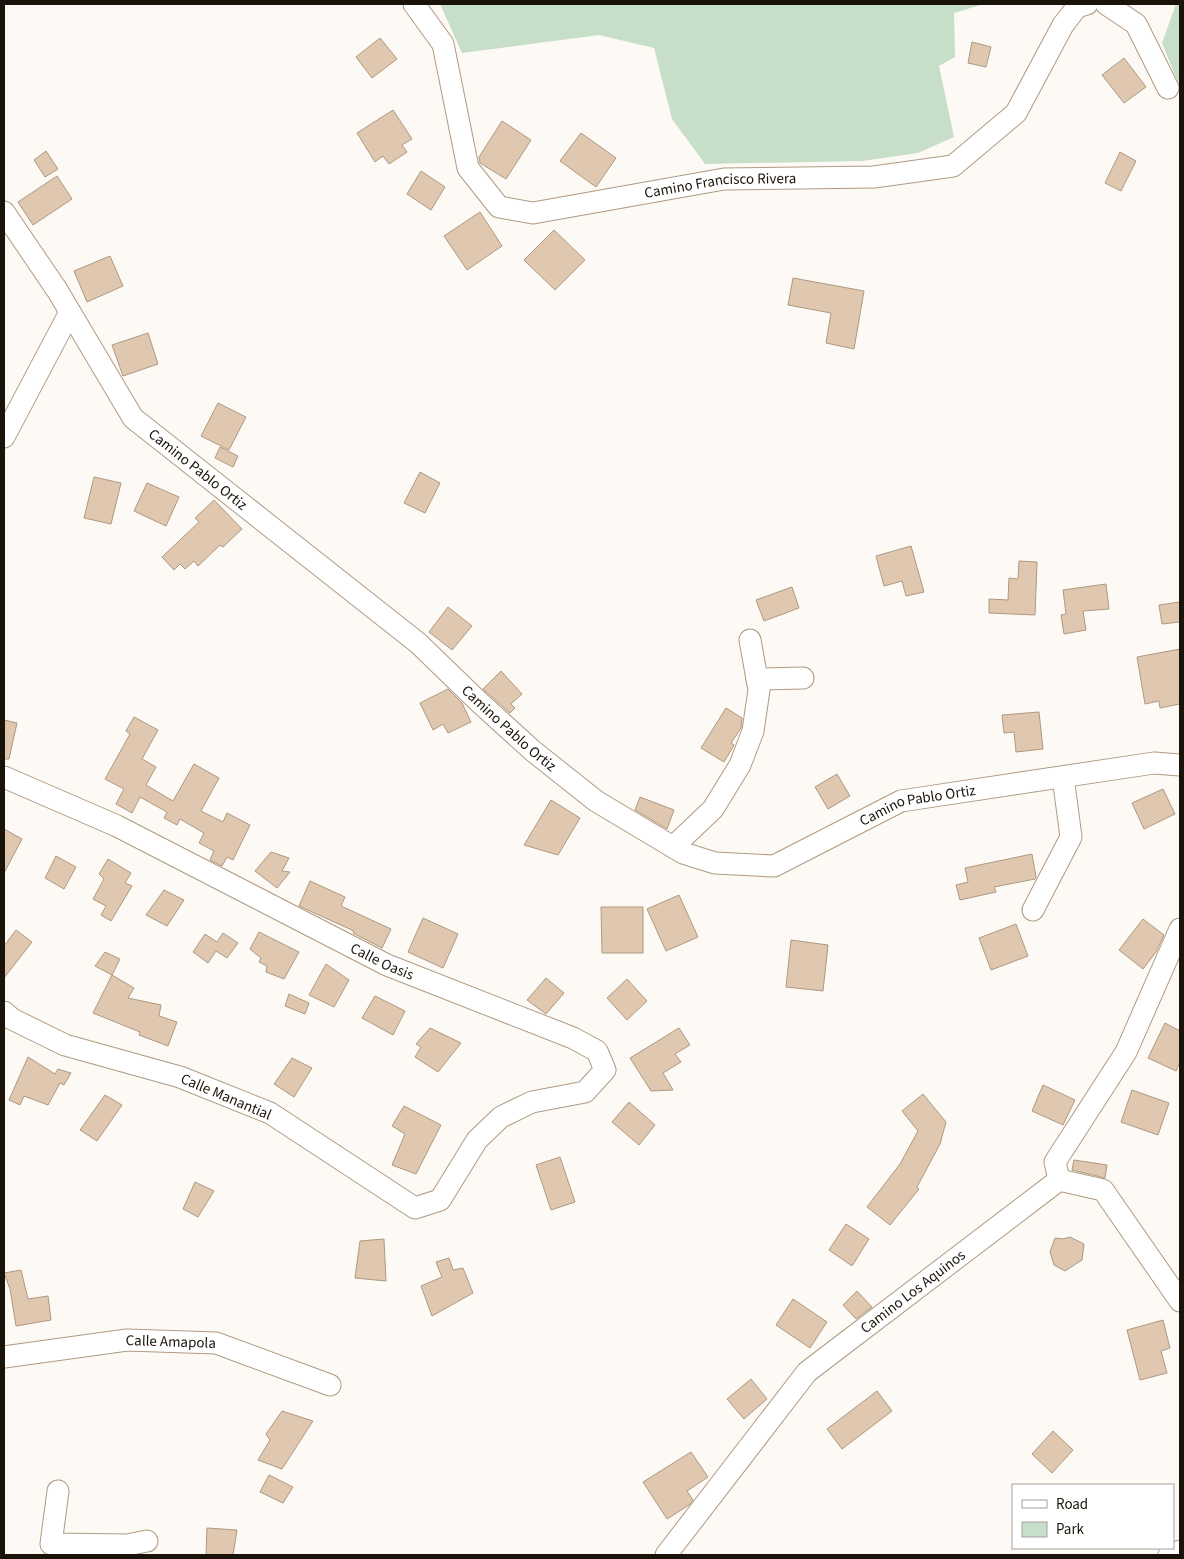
<svg xmlns="http://www.w3.org/2000/svg" width="1184" height="1559" font-family="'Source Sans 3',sans-serif">
	<style>
		.green { fill: #c7dec9 }
		.building { fill: #dfc8af; stroke: #ae9881 }
		.lines { fill: none; stroke-linecap: round; stroke-linejoin: round }
		.minor-casing { stroke: #b09a82; stroke-width: 23 }
		.minor { stroke: #fff; stroke-width: 21 }
		.labels { text-anchor: middle; dominant-baseline: central; stroke-width: 4; stroke-linejoin: round; paint-order: stroke }
		.street-label { font-size: 15px; fill: #1a130a; stroke: #fff }
	</style>
	<rect width="100%" height="100%" fill="#fdf9f4"/>
	<g class="green">
		<polygon points="440,4 984,4 954,13 955,57 939,66 954,137 918,153 862,161 705,164 672,119 654,48 599,35 462,53"/>
		<polygon points="1176,4 1180,4 1180,87 1162,43"/>
	</g>
	<g class="building">
		<polygon points="380,38 397,59 372,78 356,57"/>
		<polygon points="972,42 991,47 986,67 968,63"/>
		<polygon points="1124,58 1146,87 1124,103 1102,75"/>
		<polygon points="393,110 412,139 402,145 407,152 389,164 383,156 375,162 357,133"/>
		<polygon points="502,121 531,140 506,179 480,163 479,157"/>
		<polygon points="581,133 616,158 596,187 560,161"/>
		<polygon points="46,151 58,169 45,177 34,160"/>
		<polygon points="1120,152 1136,161 1121,191 1105,183"/>
		<polygon points="421,171 445,187 431,210 407,194"/>
		<polygon points="57,176 72,199 33,225 18,202"/>
		<polygon points="480,212 502,246 467,270 444,236"/>
		<polygon points="554,230 585,260 555,290 524,260"/>
		<polygon points="110,256 123,286 87,302 74,271"/>
		<polygon points="793,278 864,291 854,349 826,343 831,313 788,305"/>
		<polygon points="148,333 158,364 123,376 112,345"/>
		<polygon points="218,403 246,417 229,450 201,436"/>
		<polygon points="220,447 238,456 233,467 215,458"/>
		<polygon points="420,472 440,483 425,513 404,503"/>
		<polygon points="94,477 121,483 111,524 84,518"/>
		<polygon points="147,483 179,497 166,526 134,511"/>
		<polygon points="214,500 242,529 223,547 220,545 198,566 194,561 185,569 180,564 174,570 162,557 199,522 195,518"/>
		<polygon points="911,546 924,592 906,596 902,581 884,586 876,556"/>
		<polygon points="1019,561 1037,562 1035,615 989,613 989,599 1008,600 1009,578 1018,579"/>
		<polygon points="1106,584 1109,609 1083,611 1086,630 1064,634 1061,615 1066,614 1063,590"/>
		<polygon points="792,587 799,608 764,621 756,600"/>
		<polygon points="1180,602 1180,622 1162,624 1159,605"/>
		<polygon points="448,607 472,626 452,650 429,632"/>
		<polygon points="1180,649 1180,704 1160,708 1159,701 1145,704 1137,657"/>
		<polygon points="501,671 522,694 511,704 515,708 510,713 483,689"/>
		<polygon points="448,689 462,703 471,722 448,733 443,724 433,730 420,703"/>
		<polygon points="726,708 742,718 741,728 731,743 734,745 733,747 724,762 701,748"/>
		<polygon points="1039,712 1043,749 1016,752 1014,732 1004,733 1002,715"/>
		<polygon points="134,717 158,730 142,759 156,767 146,785 173,801 194,764 219,778 201,811 223,822 227,813 250,825 233,860 227,857 222,866 210,860 214,851 199,843 204,833 180,819 177,825 164,818 167,812 140,797 132,813 116,804 124,789 105,779 130,734 126,731"/>
		<polygon points="4,720 17,723 9,759 4,759"/>
		<polygon points="837,774 850,796 828,809 815,787"/>
		<polygon points="1163,789 1175,814 1144,829 1132,803"/>
		<polygon points="640,797 674,810 667,829 635,810"/>
		<polygon points="551,800 580,818 558,855 524,845"/>
		<polygon points="4,829 22,839 4,873"/>
		<polygon points="271,852 289,858 282,871 290,872 277,888 255,871"/>
		<polygon points="1032,854 1036,877 1035,879 994,887 996,892 960,900 956,885 968,882 965,868"/>
		<polygon points="56,856 76,867 64,889 45,878"/>
		<polygon points="108,859 131,873 125,883 132,886 111,921 101,915 106,906 93,899 104,879 99,874"/>
		<polygon points="310,881 345,897 341,906 391,929 382,948 353,933 354,931 299,906"/>
		<polygon points="164,890 184,900 167,926 146,915"/>
		<polygon points="679,895 698,937 666,951 647,909"/>
		<polygon points="601,907 643,907 643,953 602,953"/>
		<polygon points="423,918 458,934 443,968 408,952"/>
		<polygon points="1143,919 1164,935 1156,952 1143,969 1119,950"/>
		<polygon points="1016,924 1028,956 991,970 979,938"/>
		<polygon points="16,930 32,942 4,978 4,946"/>
		<polygon points="259,932 299,952 284,979 266,972 267,966 259,962 261,958 250,949"/>
		<polygon points="223,933 238,943 227,958 216,951 208,963 193,952 205,934 217,942"/>
		<polygon points="791,940 828,945 823,991 786,987"/>
		<polygon points="105,952 120,959 112,975 95,966"/>
		<polygon points="326,964 349,980 334,1007 309,995"/>
		<polygon points="112,975 134,988 128,998 161,1005 159,1016 177,1022 168,1046 139,1035 140,1032 93,1013"/>
		<polygon points="546,978 564,993 546,1014 527,1000"/>
		<polygon points="627,979 647,1001 627,1020 607,998"/>
		<polygon points="289,994 309,1003 305,1014 285,1006"/>
		<polygon points="375,996 405,1011 393,1035 362,1018"/>
		<polygon points="1165,1023 1180,1031 1180,1062 1176,1071 1148,1058"/>
		<polygon points="430,1028 461,1043 438,1072 415,1057 421,1047 416,1044"/>
		<polygon points="679,1028 690,1045 675,1054 681,1062 663,1073 673,1090 651,1091 630,1058"/>
		<polygon points="28,1057 55,1074 58,1069 71,1073 64,1085 60,1083 48,1105 24,1096 20,1105 9,1100"/>
		<polygon points="292,1058 312,1068 294,1097 274,1084"/>
		<polygon points="1043,1085 1075,1100 1063,1125 1032,1111"/>
		<polygon points="1132,1090 1169,1103 1158,1135 1121,1122"/>
		<polygon points="923,1094 946,1122 940,1144 917,1187 919,1189 890,1225 867,1207 900,1164 918,1131 902,1111"/>
		<polygon points="105,1095 122,1105 97,1141 80,1130"/>
		<polygon points="629,1102 655,1125 639,1145 612,1122"/>
		<polygon points="404,1106 441,1125 416,1174 392,1165 405,1134 392,1126"/>
		<polygon points="560,1157 575,1202 551,1210 536,1165"/>
		<polygon points="1074,1160 1107,1165 1105,1178 1072,1170"/>
		<polygon points="195,1182 214,1191 198,1217 183,1209"/>
		<polygon points="846,1224 869,1239 852,1266 829,1250"/>
		<polygon points="1070,1237 1084,1244 1082,1260 1065,1271 1054,1265 1050,1252 1055,1238 1063,1239"/>
		<polygon points="384,1239 386,1281 355,1278 360,1241"/>
		<polygon points="449,1258 453,1270 463,1268 473,1293 432,1316 421,1286 442,1277 436,1262"/>
		<polygon points="21,1270 28,1299 48,1296 51,1320 16,1326 10,1289 4,1273"/>
		<polygon points="857,1291 872,1307 856,1319 843,1305"/>
		<polygon points="793,1299 827,1322 810,1348 776,1325"/>
		<polygon points="1163,1320 1170,1348 1161,1351 1167,1373 1140,1380 1127,1330"/>
		<polygon points="751,1379 767,1399 744,1419 727,1399"/>
		<polygon points="877,1391 892,1411 842,1449 827,1429"/>
		<polygon points="282,1411 313,1421 282,1469 258,1460 270,1440 266,1434"/>
		<polygon points="1053,1431 1073,1450 1052,1473 1032,1454"/>
		<polygon points="691,1452 708,1477 687,1491 693,1500 689,1505 667,1519 643,1482"/>
		<polygon points="269,1475 293,1487 283,1503 260,1492"/>
		<polygon points="207,1528 237,1530 233,1555 206,1555"/>
	</g>
	<g class="lines">
		<g class="minor-casing">
			<g id="minor">
				<path id="s1" d="M414 4 443 44 468 168 499 207 533 213 724 179 874 177 953 166 1016 113 1063 25 1077 7 1087 4"/>
				<polyline points="1106,4 1136,24 1168,88"/>
				<path id="s2" d="M4 212 57 290 133 418 418 643 479 702 533 751 596 801 683 853 715 863 774 866 901 801 1154 763 1180 765"/>
				<polyline points="4,437 70,312"/>
				<polyline points="757,679 803,678"/>
				<path id="s3" d="M4 777 117 826 387 965 573 1038 597 1051 605 1070 585 1092 532 1102 501 1117 477 1140 440 1200 415 1208 270 1113 180 1077 65 1045 12 1019 4 1012"/>
				<polyline points="673,847 713,809 740,765 753,731 759,690 750,640"/>
				<polyline points="1033,910 1071,837 1063,777"/>
				<polyline points="1059,1180 1055,1162 1126,1052 1180,929"/>
				<polyline points="1059,1180 1103,1190 1180,1301"/>
				<path id="s4" d="M4 1357 127 1340 216 1343 330 1385"/>
				<polyline points="58,1491 51,1544 127,1545 147,1541"/>
				<path id="s5" d="M666 1555 807 1372 1059 1180"/>
				<polyline points="1169,1555 1180,1551"/>
			</g>
		</g>
		<use href="#minor" class="minor"/>
	</g>
	<g class="labels">
		<g class="street-label">
			<text stroke="none"><textPath href="#s1" startOffset="450">Camino Francisco Rivera</textPath></text>
			<text stroke="none"><textPath href="#s2" startOffset="326">Camino Pablo Ortiz</textPath></text>
			<text stroke="none"><textPath href="#s2" startOffset="731">Camino Pablo Ortiz</textPath></text>
			<text stroke="none"><textPath href="#s2" startOffset="1196">Camino Pablo Ortiz</textPath></text>
			<text stroke="none"><textPath href="#s3" startOffset="421">Calle Oasis</textPath></text>
			<text transform="translate(226 1097) rotate(23)">Calle Manantial</text>
			<text stroke="none"><textPath href="#s5" startOffset="364">Camino Los Aquinos</textPath></text>
			<text stroke="none"><textPath href="#s4" startOffset="168">Calle Amapola</textPath></text>
		</g>
	</g>
	<rect width="1184" height="1559" fill="none" stroke="#1a130a" stroke-width="10"/>
	<rect x="1012" y="1484" width="162" height="65" fill="#ffffff" stroke="#a3a19d"/>
	<rect x="1022" y="1500" width="25" height="8" fill="#ffffff" stroke="#a3a19d"/>
	<text x="1056" y="1509" font-size="15" fill="#1a130a">Road</text>
	<rect x="1022" y="1522" width="25" height="15" fill="#c7dec9" stroke="#a3a19d"/>
	<text x="1056" y="1534" font-size="15" fill="#1a130a">Park</text>
</svg>
